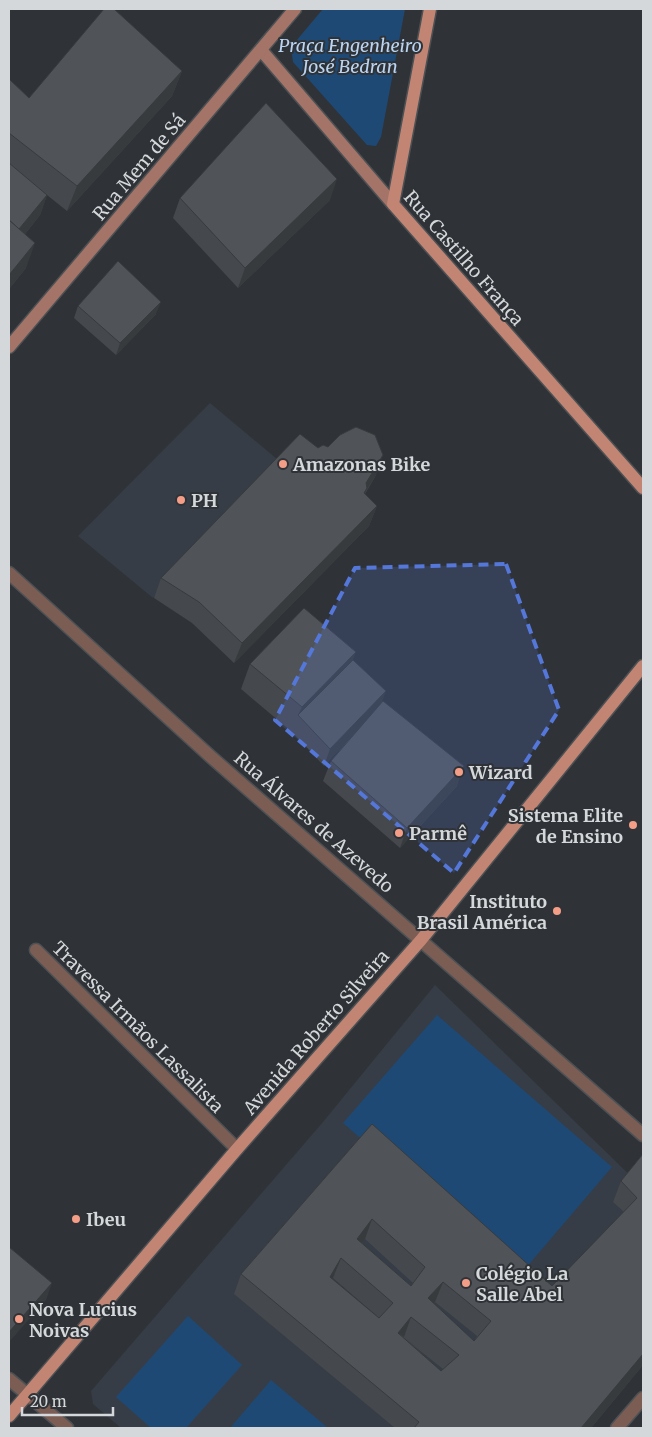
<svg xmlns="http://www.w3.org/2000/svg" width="652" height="1437" font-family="Merriweather,serif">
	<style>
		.built { fill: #363d46 }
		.green { fill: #1f4975 }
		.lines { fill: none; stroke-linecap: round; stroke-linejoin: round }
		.street-casing { stroke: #4d5154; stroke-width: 15 }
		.secondary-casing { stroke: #4d5154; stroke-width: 15 }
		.primary-casing { stroke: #4d5154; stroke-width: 15 }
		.street { stroke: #7b5d54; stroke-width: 12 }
		.secondary { stroke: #a37467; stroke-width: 12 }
		.primary { stroke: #c28574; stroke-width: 12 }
		.wall { fill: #45484c; fill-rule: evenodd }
		.shaded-wall { fill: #383b3e }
		.building { fill: #505458; stroke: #383b3e; fill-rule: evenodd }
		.marked { fill: #5477d9; fill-opacity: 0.2; stroke: #5477d9; stroke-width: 4; stroke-dasharray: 10 6; stroke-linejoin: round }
		.poi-dot { fill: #f49e87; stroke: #2f3337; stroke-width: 2 }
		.labels { text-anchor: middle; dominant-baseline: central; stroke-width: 4; stroke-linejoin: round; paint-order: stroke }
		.park-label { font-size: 18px; font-style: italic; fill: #bad4f1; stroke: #2f3337 }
		.street-label { font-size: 18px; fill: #d5d8da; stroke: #2f3337 }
		.poi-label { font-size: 18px; font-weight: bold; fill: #d5d8da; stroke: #2f3337; text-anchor: start }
	</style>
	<rect width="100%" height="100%" fill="#2f3337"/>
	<g class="built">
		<polygon points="210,403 283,464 153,598 78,536"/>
		<polygon points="435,985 643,1188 572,1428 121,1428 93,1404 91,1391 323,1122"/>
	</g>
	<g class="green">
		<polygon points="323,9 405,9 381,137 376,146 367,145 293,62 291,47"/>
		<polygon points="437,1015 612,1167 519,1276 343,1123"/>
		<polygon points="188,1316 242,1365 186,1428 151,1428 116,1397"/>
		<polygon points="271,1380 328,1428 230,1428"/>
	</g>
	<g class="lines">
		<g class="street-casing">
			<g id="street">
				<polyline points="9,573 210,756 643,1135"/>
				<polyline points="36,950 237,1149"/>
				<polyline points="9,1379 67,1428"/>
				<polyline points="617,1428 643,1398"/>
			</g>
		</g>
		<g class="secondary-casing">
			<g id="secondary">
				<polyline points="261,50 393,204"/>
				<polyline points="9,347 295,9"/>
			</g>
		</g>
		<g class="primary-casing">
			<g id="primary">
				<polyline points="430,9 393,204 643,488"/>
				<polyline points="9,1416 237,1149 421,940 643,666"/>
			</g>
		</g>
		<use href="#street" class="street"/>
		<use href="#secondary" class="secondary"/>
		<use href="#primary" class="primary"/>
	</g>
	<g class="wall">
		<polygon points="182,71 172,96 67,211 47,195 40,215 25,234 26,268 9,289 9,79 29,98"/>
		<polygon points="180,198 330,200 238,288 173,218"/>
		<polygon points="78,306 156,314 116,355 74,318"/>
		<polygon points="318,448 376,475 365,494 377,506 369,526 234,663 192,623 154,598 161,578"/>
		<polygon points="353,660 382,702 457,786 400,848 323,781 331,761 348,740 324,766 292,732 241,689 250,664"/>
		<path d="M372 1124 552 1286 624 1212 613 1202 621 1181 643 1154V1365L591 1428H395L234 1294 241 1274ZM365 1239 413 1283 411 1286 362 1243ZM333 1278 377 1316 332 1279ZM435 1302 477 1336 474 1341 434 1304ZM405 1338 419 1350 443 1369 441 1371Z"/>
	</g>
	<g class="shaded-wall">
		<polygon points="182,71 172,96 67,211 77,186"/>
		<polygon points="337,179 330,200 238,288 245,268"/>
		<polygon points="47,195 40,215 9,254 16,233"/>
		<polygon points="35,243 26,268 9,289 9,275"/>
		<polygon points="161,302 156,314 116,355 120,343"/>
		<polygon points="383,455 376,475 366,491 359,508 366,483"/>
		<polygon points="377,506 369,526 234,663 242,643"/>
		<polygon points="356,652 346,677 298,715 302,707"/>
		<polygon points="386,691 380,707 324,766 330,749"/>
		<polygon points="464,766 457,786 400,848 407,828"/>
		<polygon points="372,1219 365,1239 349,1260 357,1239"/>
		<polygon points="341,1258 333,1278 322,1298 330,1277"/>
		<polygon points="443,1282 435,1302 420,1319 428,1298"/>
		<polygon points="52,1283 46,1300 9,1342 9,1332"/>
		<polygon points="411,1317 404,1337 398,1333"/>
		<polygon points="643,1354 643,1365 591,1428 581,1428"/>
	</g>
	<g class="building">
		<polygon points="104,9 114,9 182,71 77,186 9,133 9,79 29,98"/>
		<polygon points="266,103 337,179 245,268 180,198"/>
		<polygon points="9,163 47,195 19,229 9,220"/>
		<polygon points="9,220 35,243 9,275"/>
		<polygon points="118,261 161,302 120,343 78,306"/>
		<polygon points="356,427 375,435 383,455 366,483 367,488 364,493 377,506 242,643 199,602 161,578 300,434 318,448 323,445 328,447 340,435"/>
		<polygon points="304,608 356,652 302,707 250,664"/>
		<polygon points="353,660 386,691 330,749 298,715"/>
		<polygon points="383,701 464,766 407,828 331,761"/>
		<path d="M372 1124 552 1286 637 1198 621 1181 643 1154V1354L581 1428H414L419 1422 241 1274ZM372 1219 425 1267 411 1286 357 1239ZM341 1258 393 1303 379 1318 330 1277ZM443 1282 491 1321 474 1341 428 1298ZM411 1317 459 1355 441 1371 398 1333Z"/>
		<polygon points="9,1247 52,1283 9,1332"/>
	</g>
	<path class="marked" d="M506 564 559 710 454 873 275 720 355 568Z"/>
	<g class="poi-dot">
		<circle cx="283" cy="464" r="5"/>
		<circle cx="181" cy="500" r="5"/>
		<circle cx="459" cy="772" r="5"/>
		<circle cx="633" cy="825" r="5"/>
		<circle cx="399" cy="833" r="5"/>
		<circle cx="557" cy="911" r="5"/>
		<circle cx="76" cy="1219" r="5"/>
		<circle cx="466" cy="1283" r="5"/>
		<circle cx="19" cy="1319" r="5"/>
	</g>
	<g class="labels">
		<g class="park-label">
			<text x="350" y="45">Praça Engenheiro<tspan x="350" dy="21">José Bedran</tspan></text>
		</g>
		<g class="street-label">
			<text transform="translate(139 167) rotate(-50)">Rua Mem de Sá</text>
			<text transform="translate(464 258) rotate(49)">Rua Castilho França</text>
			<text transform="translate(314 822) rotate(41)">Rua Álvares de Azevedo</text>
			<text transform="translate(138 1027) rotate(45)">Travessa Irmãos Lassalista</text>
			<text transform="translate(316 1032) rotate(-49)">Avenida Roberto Silveira</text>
		</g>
		<g class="poi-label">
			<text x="293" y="464">Amazonas Bike</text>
			<text x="191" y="500">PH</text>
			<text x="469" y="772">Wizard</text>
			<text x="623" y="815" text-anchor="end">Sistema Elite<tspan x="623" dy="21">de Ensino</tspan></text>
			<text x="409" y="833">Parmê</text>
			<text x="547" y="901" text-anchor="end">Instituto<tspan x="547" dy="21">Brasil América</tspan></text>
			<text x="86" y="1219">Ibeu</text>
			<text x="476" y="1273">Colégio La<tspan x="476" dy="21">Salle Abel</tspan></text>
			<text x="29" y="1309">Nova Lucius<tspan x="29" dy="21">Noivas</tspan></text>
		</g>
	</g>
	<rect width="652" height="1437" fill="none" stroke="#d5d8da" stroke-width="20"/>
	<path d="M22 1407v8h91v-8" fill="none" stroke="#d5d8da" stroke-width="2.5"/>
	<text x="30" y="1407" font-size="15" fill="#d5d8da" stroke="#2f3337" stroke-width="4" paint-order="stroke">20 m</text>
</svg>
